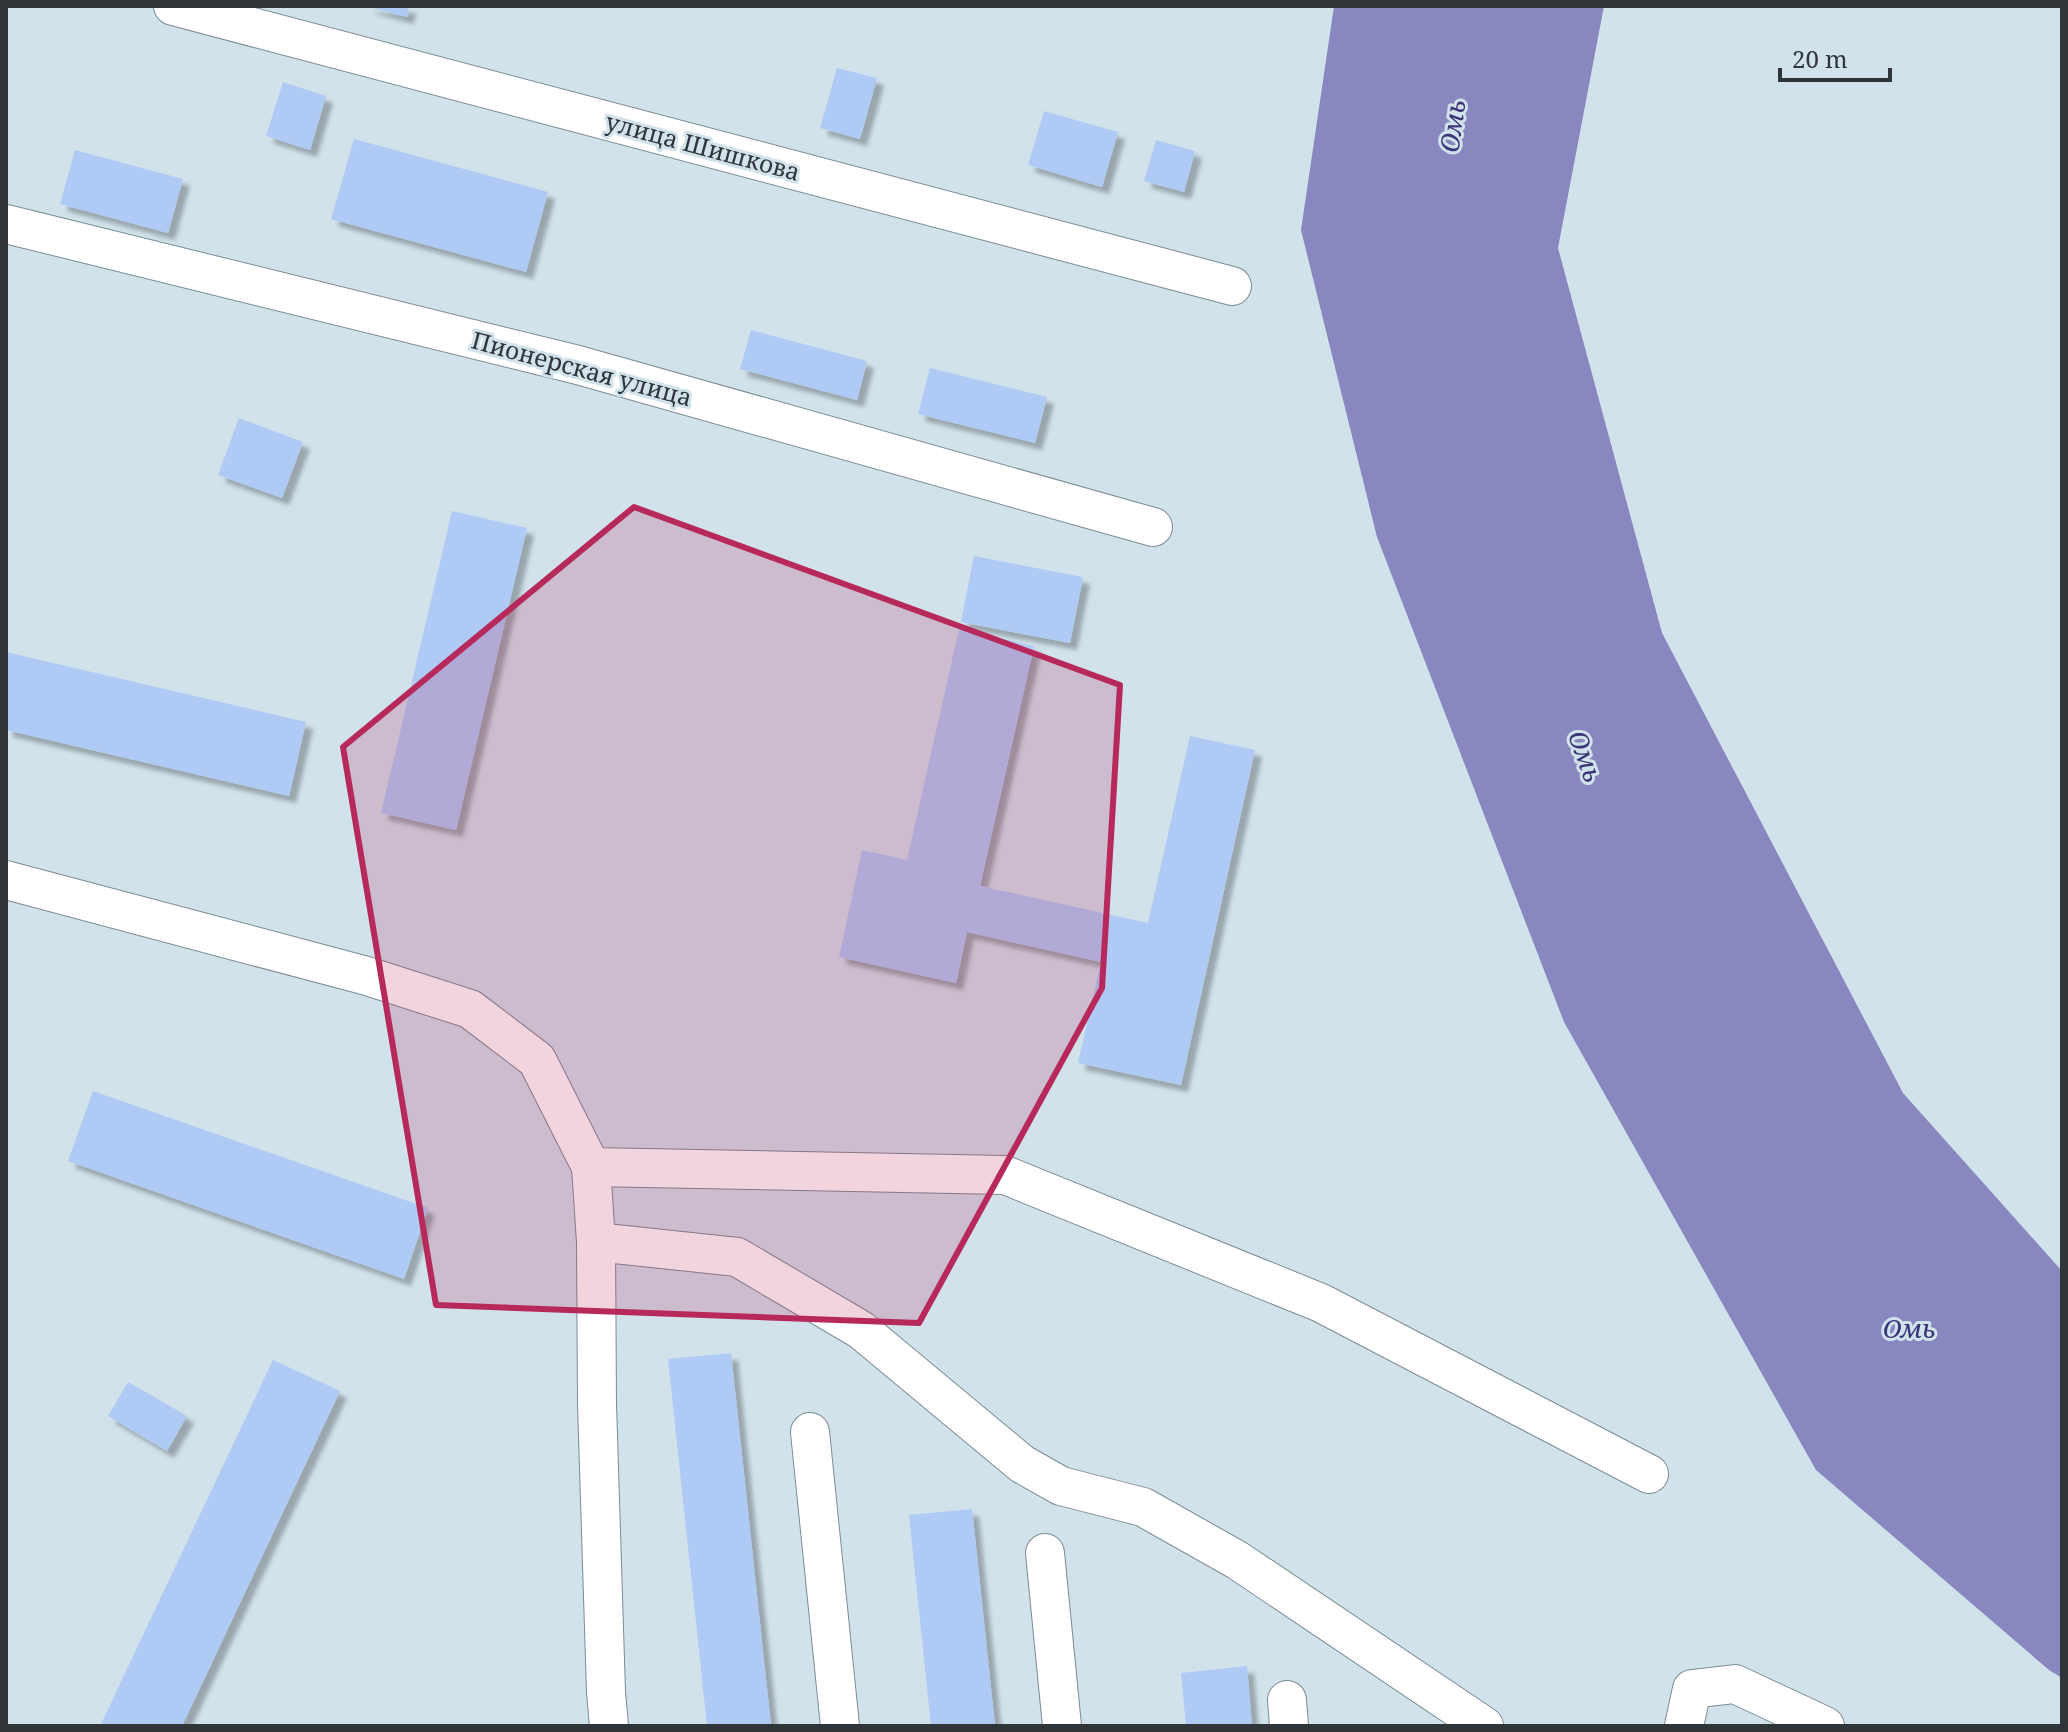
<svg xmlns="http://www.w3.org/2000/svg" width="2068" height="1732" font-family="'Noto Serif',serif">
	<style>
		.water { fill: #8887bf }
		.building { fill: #afcbf5; filter: url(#shadow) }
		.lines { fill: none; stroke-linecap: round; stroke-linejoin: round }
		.minor-casing { stroke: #7c8c94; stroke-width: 40 }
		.minor { stroke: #fff; stroke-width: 38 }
		.marked { fill: #b7295b; fill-opacity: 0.2; stroke: #b7295b; stroke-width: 6; stroke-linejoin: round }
		.labels { text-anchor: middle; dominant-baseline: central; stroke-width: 6; stroke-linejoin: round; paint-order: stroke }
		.street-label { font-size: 24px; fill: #2f3539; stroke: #d1e2eb }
		.water-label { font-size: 26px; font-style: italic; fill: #3c3479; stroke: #d1e2eb }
	</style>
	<defs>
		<filter id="shadow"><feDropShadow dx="7" dy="7" stdDeviation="2" flood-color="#0004"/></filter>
	</defs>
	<rect width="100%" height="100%" fill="#d1e2eb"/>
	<polygon class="water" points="1334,6 1604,6 1558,248 1662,633 1903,1093 2062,1271 2062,1678 2049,1670 1816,1470 1564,1022 1377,537 1301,230"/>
	<g class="building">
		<polygon points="365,6 409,6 407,17"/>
		<polygon points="837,68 877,78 860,139 820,128"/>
		<polygon points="283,82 326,96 310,150 266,136"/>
		<polygon points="1044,111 1118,132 1102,187 1028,165"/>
		<polygon points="354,139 548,192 526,272 331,219"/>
		<polygon points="1156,140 1195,151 1184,192 1144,181"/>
		<polygon points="75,150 183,179 168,233 60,204"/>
		<polygon points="751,330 867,361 857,400 740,369"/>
		<polygon points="930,368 1047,397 1035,443 918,414"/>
		<polygon points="239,418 303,442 282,498 218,475"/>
		<polygon points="452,511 527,528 456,830 381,813"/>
		<polygon points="974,556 1083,577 1070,643 961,622"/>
		<polygon points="959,629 1034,646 980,886 1148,923 1190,736 1255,750 1181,1085 1078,1063 1101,962 967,932 956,983 839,957 862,850 907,860"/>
		<polygon points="6,652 306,722 289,796 6,730"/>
		<polygon points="93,1091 428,1208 404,1279 68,1161"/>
		<polygon points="731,1353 771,1726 707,1726 668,1359"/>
		<polygon points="273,1360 340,1391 182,1726 100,1726"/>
		<polygon points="128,1382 187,1416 167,1451 108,1416"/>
		<polygon points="972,1509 995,1726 931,1726 909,1515"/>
		<polygon points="1247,1666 1252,1726 1186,1726 1181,1673"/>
	</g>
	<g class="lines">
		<g class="minor-casing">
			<g id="minor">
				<polyline points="173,6 1232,286"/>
				<polyline points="6,224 578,365 1153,527"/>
				<polyline points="6,880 367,976 470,1009 537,1060 591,1167 596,1242 597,1404 606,1692 609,1726"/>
				<polyline points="591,1167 1005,1175 1321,1303 1649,1474"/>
				<polyline points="596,1242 737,1257 861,1330 1022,1464 1061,1486 1143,1507 1237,1560 1484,1726"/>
				<polyline points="810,1432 840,1726"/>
				<polyline points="1045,1553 1062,1726"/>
				<polyline points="1287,1700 1289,1726"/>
				<polyline points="1684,1726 1692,1689 1735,1684 1825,1726"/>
			</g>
		</g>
		<use href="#minor" class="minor"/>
	</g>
	<path class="marked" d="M634 507 1120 685 1102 988 919 1323 436 1305 343 747Z"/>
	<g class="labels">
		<g class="street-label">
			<text transform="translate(703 146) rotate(15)">улица Шишкова</text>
			<text transform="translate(582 368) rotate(15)">Пионерская улица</text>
		</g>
		<g class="water-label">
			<text transform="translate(1452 126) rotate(-82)">Омь</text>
			<text transform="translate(1586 756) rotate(70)">Омь</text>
			<text x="1909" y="1328">Омь</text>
		</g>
	</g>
	<rect width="2068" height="1732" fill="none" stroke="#2f3539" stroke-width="16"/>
	<path d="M1780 68v12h110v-12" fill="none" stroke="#2f3539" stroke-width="4"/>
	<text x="1792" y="68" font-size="24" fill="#2f3539" stroke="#d1e2eb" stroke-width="6" paint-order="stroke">20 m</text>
</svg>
